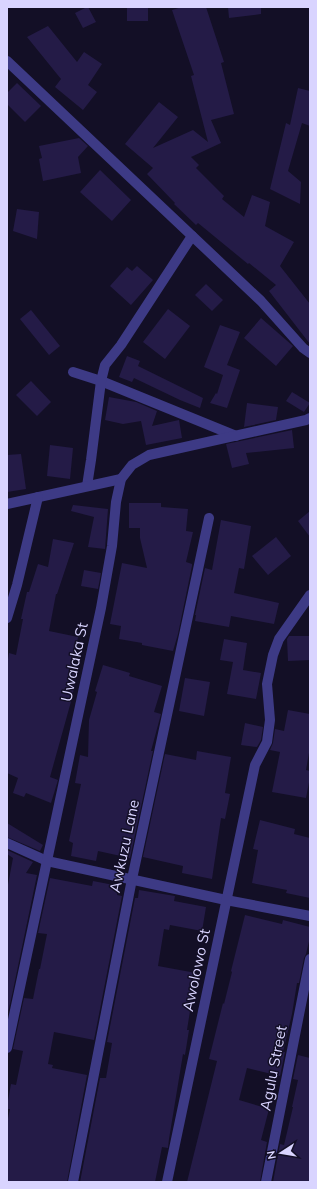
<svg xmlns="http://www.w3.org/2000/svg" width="317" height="1189" font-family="Mulish,sans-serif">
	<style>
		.building { fill: #241b47 }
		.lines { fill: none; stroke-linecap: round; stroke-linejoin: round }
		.minor { stroke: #3d3a85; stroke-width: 10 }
		.tertiary { stroke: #3d3a85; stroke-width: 10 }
		.labels { text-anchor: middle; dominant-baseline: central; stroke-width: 3; stroke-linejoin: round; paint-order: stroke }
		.street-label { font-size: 15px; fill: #d9d4ff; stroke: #130f26 }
	</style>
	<rect width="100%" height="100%" fill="#130f26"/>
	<g class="building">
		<polygon points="87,7 88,7 96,22 83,28 75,13"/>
		<rect x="127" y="7" width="21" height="14"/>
		<polygon points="182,7 206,7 224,62 221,63 234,114 211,120 221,143 191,157 199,165 196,168 224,196 222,199 244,217 252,195 270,202 265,226 294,242 280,266 310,304 310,344 269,291 276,285 249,263 248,264 198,223 196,225 174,204 175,203 147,174 153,168 125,144 159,102 178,117 153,148 193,130 208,142 191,76 194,75 172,10"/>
		<polygon points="228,7 261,7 261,14 229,18"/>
		<polygon points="48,26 77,62 84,52 102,64 88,85 97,92 83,110 55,87 61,79 27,37"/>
		<polygon points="17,83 41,106 25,122 7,104 7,93"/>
		<polygon points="298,88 310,91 310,126 302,123 288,171 301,182 300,204 270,189 286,123 290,125"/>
		<polygon points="79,138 88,146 78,157 81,173 43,181 39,159 42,158 39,146"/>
		<polygon points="100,170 131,200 112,221 80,192"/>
		<polygon points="17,209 39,212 37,239 13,231"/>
		<polygon points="137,266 153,280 131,305 110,286 127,267 132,271"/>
		<polygon points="206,284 223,300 212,311 195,295"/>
		<polygon points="168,309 190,326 165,359 143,342"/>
		<polygon points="31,310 60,346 49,355 20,319"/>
		<polygon points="261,318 293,346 276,366 244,338"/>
		<polygon points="220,325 240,332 227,365 240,370 227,408 210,403 216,393 217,394 223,375 204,367"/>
		<polygon points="127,356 140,361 138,366 203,398 200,408 180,400 134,378 132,382 119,377"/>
		<polygon points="31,381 51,402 37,416 16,395"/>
		<polygon points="292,392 310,403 304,412 286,401"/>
		<polygon points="109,397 136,402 157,411 152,426 179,420 182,438 146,445 141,421 123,424 105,420"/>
		<polygon points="247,403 278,407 276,420 244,427"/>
		<polygon points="292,430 294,448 246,453 249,464 232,468 226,444"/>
		<polygon points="50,445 73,448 70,479 47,476"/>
		<polygon points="21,454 26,489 7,492 7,455"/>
		<polygon points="129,503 161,503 161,507 188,509 186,531 193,532 186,562 192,564 192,566 178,634 173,651 142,645 142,643 119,639 121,626 110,624 122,563 147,568 140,538 140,528 129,528"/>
		<polygon points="73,505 108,509 105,549 88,547 94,517 71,511"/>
		<polygon points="310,511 310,537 298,521"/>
		<polygon points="221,520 251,526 244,569 239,568 234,593 279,603 274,624 231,616 229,627 195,621 196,615 195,615 205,568 212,570"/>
		<polygon points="276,537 291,556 268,575 252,556"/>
		<polygon points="53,539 74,543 57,594 56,594 49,631 78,637 73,664 78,666 72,698 50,777 58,780 51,803 26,793 24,797 13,793 18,778 7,773 7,665 9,653 16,655 23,619 21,619 27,592 29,592 38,564 48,567"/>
		<polygon points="84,570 101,573 98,589 81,586"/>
		<polygon points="289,636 310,636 310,660 288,661 287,639"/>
		<polygon points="224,639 247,643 243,670 261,673 256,699 227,694 233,662 220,660"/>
		<polygon points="103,665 130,673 129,676 162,686 154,712 161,714 151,751 153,751 130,858 98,851 96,861 71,856 73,843 69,841 81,784 75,783 80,755 88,757 89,720 97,692 95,691"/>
		<polygon points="185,678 210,682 204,716 179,711"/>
		<polygon points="288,710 310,714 310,747 306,770 310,771 310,777 306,798 272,792 280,752 270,750 273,743 275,729 284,731"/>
		<polygon points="245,723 263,727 261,740 257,747 241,745"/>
		<polygon points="197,751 231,757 225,793 230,794 225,819 221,818 212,879 182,873 183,866 143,857 165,754 196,760"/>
		<polygon points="260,820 295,829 294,834 310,838 310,898 286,893 287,890 252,883 258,850 253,849"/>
		<polygon points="7,823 43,845 40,851 7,837"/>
		<polygon points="7,850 33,862 26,873 37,875 12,995 7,994 12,995 7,1017 7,890 13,858 7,854"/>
		<polygon points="50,878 92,886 93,881 119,886 117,895 122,896 94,1040 54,1032 48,1064 53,1065 52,1068 87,1075 67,1182 7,1182 7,1123 10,1109 7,1109 7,1106 11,1084 16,1085 23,1051 13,1049 24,998 33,999 39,969 40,969 47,934 38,933"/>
		<polygon points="139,890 175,896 174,901 206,907 202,931 170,925 169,930 164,929 158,966 196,973 187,1030 189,1030 185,1055 183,1054 169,1139 168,1148 162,1147 155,1182 80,1182 100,1078 106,1078 112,1043 107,1042 135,898 138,898"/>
		<polygon points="245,915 282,924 283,920 310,927 310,937 306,954 304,958 299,983 297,983 292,1014 283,1052 285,1052 280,1076 247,1068 239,1100 269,1109 261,1140 267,1142 260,1182 187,1182 217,1061 209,1059 223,1003 224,1004 232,972 231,971"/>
		<polygon points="298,1055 310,1058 310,1182 273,1182 280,1144 284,1145 293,1107 292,1107 298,1080 293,1079"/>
	</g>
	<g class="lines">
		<g class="minor">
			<polyline points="73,372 101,381 236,436"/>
			<polyline points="87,486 91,460 101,381 105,365 121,345 192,236"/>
			<polyline points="7,504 121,479"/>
			<polyline points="7,618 17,585 38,497"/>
			<polyline points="7,843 47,861 226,900 310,916"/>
			<polyline points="7,1048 101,608 112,546 116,502 121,479 132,465 149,455 306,420 310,418"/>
			<polyline points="73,1182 132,879 209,518"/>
			<polyline points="167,1182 255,765 267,742 270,720 267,684 273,655 279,639 310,595"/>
			<polyline points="266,1182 310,959"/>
		</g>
		<polyline class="tertiary" points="7,61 261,301 303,348 310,353"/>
	</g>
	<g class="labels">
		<g class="street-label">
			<text transform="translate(74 662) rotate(-78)">Uwalaka St</text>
			<text transform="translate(124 846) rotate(-78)">Awkuzu Lane</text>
			<text transform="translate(196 970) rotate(-78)">Awolowo St</text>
			<text transform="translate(273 1068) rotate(-79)">Agulu Street</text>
		</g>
	</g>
	<rect width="317" height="1189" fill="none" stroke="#d9d4ff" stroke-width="16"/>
	<g transform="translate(281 1153) rotate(258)" stroke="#130f26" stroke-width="3" paint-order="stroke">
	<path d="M0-3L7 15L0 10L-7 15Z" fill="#d9d4ff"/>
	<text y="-6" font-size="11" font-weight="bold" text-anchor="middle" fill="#d9d4ff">N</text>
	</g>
</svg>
